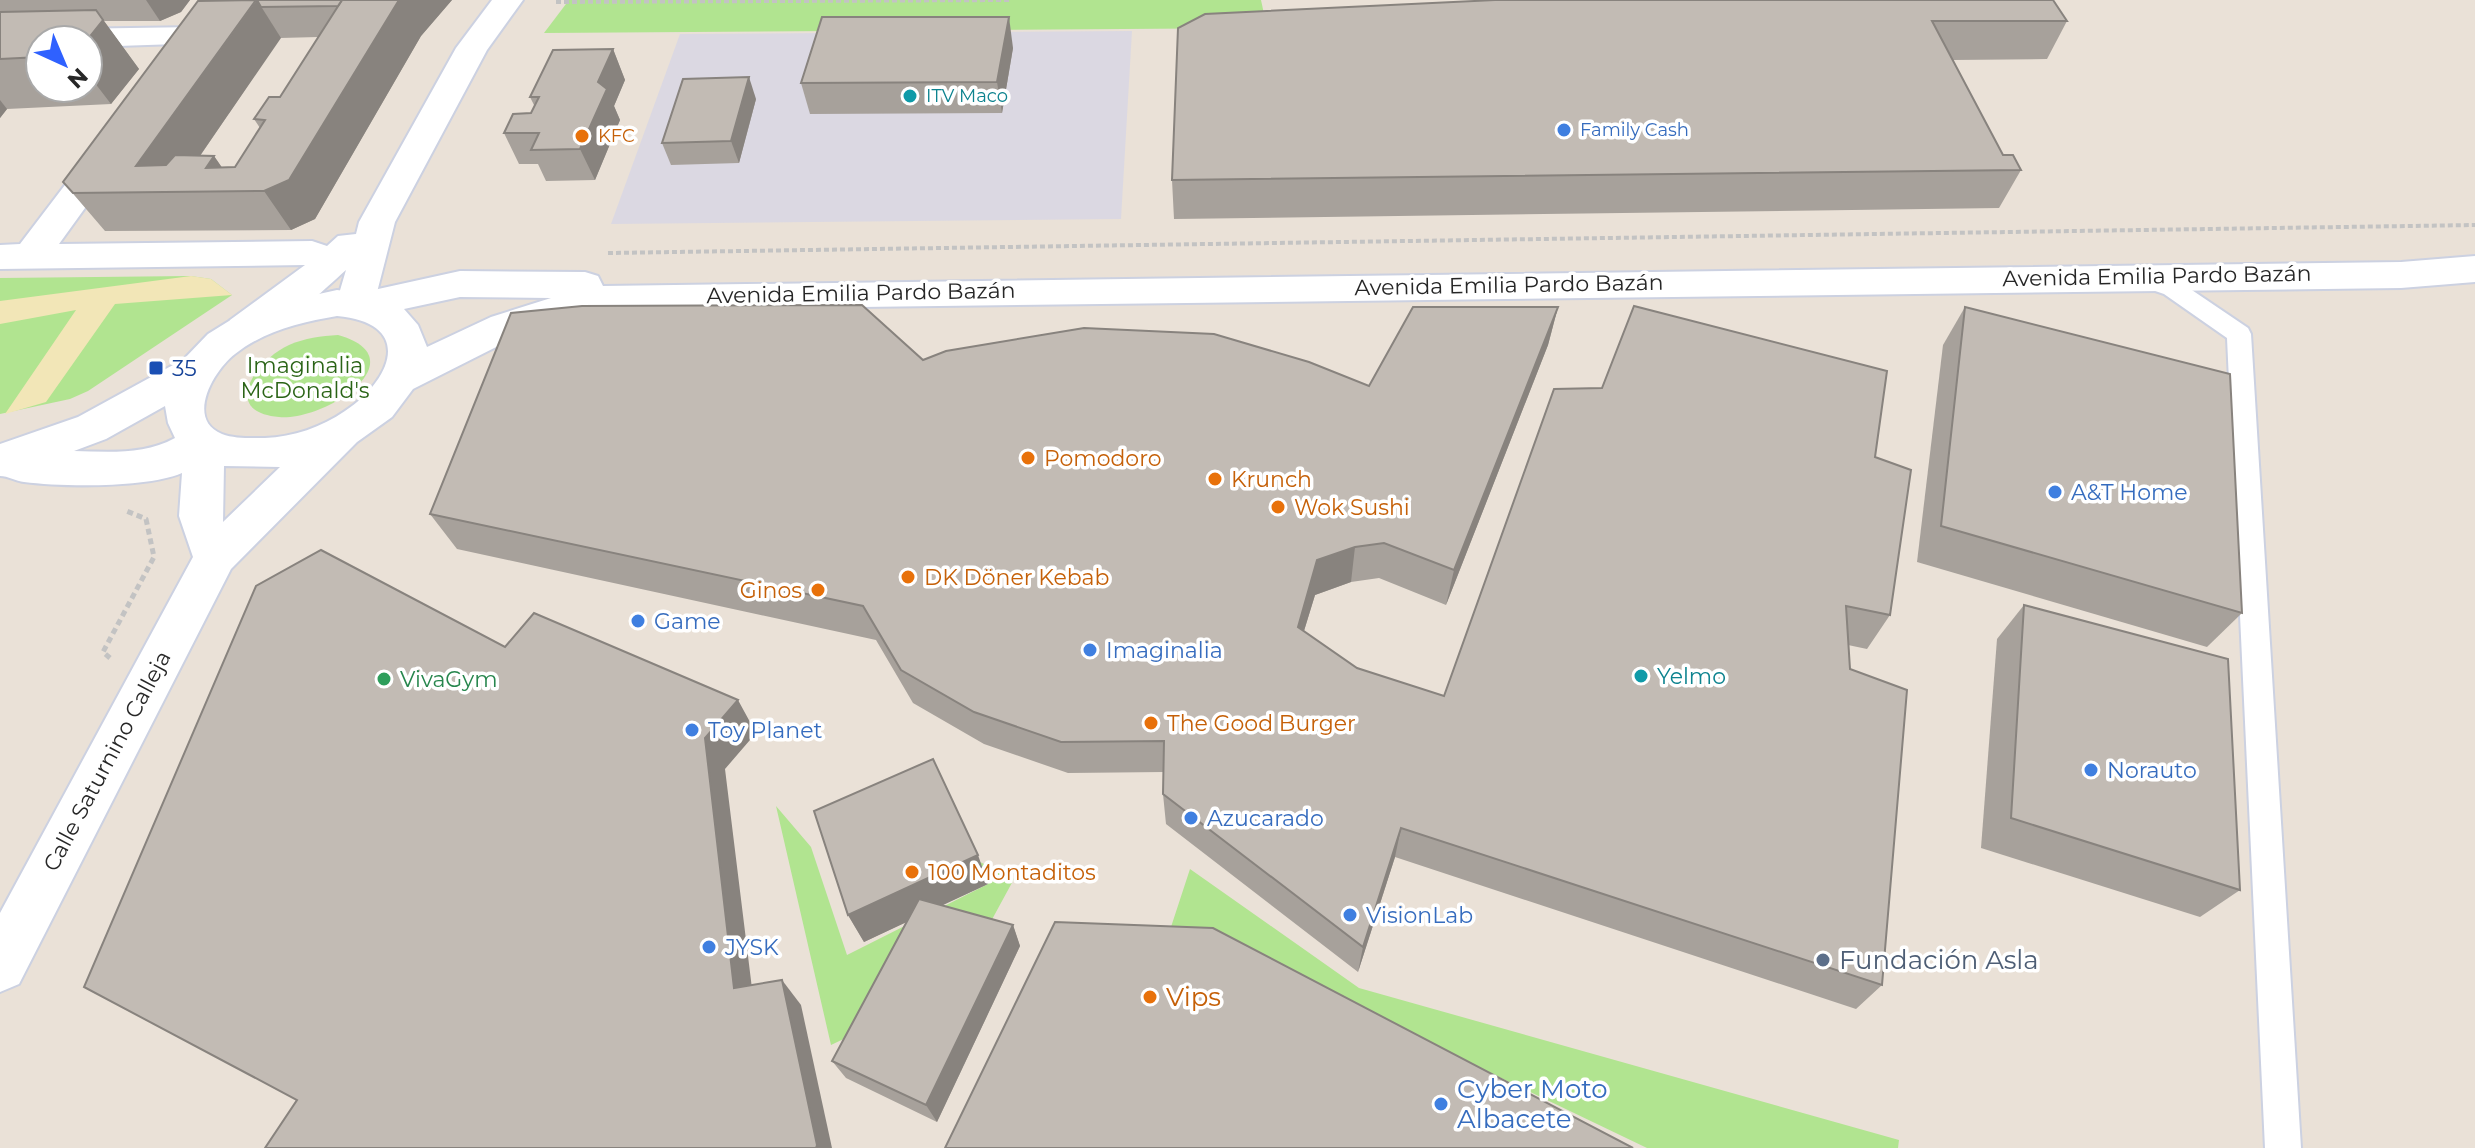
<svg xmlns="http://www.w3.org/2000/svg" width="2475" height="1148" font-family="Montserrat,sans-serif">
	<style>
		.industrial { fill: #dbd8e2 }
		.green { fill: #b1e490 }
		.sand { fill: #f2e6b7 }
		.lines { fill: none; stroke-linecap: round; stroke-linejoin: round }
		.lane-casing { stroke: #ccd1e1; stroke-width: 4 }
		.street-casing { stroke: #ccd1e1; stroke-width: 4 }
		.secondary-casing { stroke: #ccd1e1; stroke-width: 4 }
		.path-far1 { stroke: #c3c3c3; stroke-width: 4; stroke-dasharray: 5 3; stroke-linecap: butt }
		.path { stroke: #c3c3c3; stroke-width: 5; stroke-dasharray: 6 4; stroke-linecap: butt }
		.lane { fill: #fff; fill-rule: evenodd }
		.street { fill: #fff; fill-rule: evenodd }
		.secondary { fill: #fff; fill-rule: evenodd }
		.wall { fill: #a7a19b; fill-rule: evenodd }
		.shaded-wall { fill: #88837e }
		.building { fill: #c2bbb4; stroke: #88837e; stroke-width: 2 }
		.culture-dot { fill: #0f9aa8; stroke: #fff; stroke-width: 3 }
		.shop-dot { fill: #3f7fe0; stroke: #fff; stroke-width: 3 }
		.food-dot { fill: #e8710a; stroke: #fff; stroke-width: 3 }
		.transit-dot { fill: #1a4fb4; stroke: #fff; stroke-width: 3 }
		.leisure-dot { fill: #2e9e5b; stroke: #fff; stroke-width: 3 }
		.service-dot { fill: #5c6f8a; stroke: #fff; stroke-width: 3 }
		.labels { text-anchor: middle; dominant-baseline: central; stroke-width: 7; stroke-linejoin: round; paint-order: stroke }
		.far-culture-label { font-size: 18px; fill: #0d838f; stroke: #fff; text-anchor: start }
		.far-shop-label { font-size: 18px; fill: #366cbe; stroke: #fff; text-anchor: start }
		.far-food-label { font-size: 18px; fill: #c56008; stroke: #fff; text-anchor: start }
		.street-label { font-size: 22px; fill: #272727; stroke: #fff }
		.park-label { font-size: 22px; fill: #2a6416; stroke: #fff }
		.transit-label { font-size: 22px; fill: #164399; stroke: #fff; text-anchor: start }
		.food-label { font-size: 22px; fill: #c56008; stroke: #fff; text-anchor: start }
		.shop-label { font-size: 22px; fill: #366cbe; stroke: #fff; text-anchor: start }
		.culture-label { font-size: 22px; fill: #0d838f; stroke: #fff; text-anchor: start }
		.leisure-label { font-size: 22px; fill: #27864d; stroke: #fff; text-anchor: start }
		.near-service-label { font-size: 26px; fill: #4e5e75; stroke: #fff; text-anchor: start }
		.near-food-label { font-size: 26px; fill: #c56008; stroke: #fff; text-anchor: start }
		.near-shop-label { font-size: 26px; fill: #366cbe; stroke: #fff; text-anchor: start }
	</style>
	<rect width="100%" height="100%" fill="#eae1d7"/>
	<polygon class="industrial" points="1132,31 1121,219 611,224 680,34"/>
	<g class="green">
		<polygon points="569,0 1261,0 1267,28 544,33"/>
		<polygon points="191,276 211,279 232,295 88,391 70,399 0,414 0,278"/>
		<path d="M338 335C419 358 327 421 279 417 219 412 257 359 289 345 305 338 321 336 338 335Z"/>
		<polygon points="776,806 811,847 847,955 988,884 978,861 1014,879 983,936 875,1024 831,1045"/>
		<polygon points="1190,869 1359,988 1899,1140 1898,1148 1647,1148 1368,1014 1170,930"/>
	</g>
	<polygon class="sand" points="191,276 211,279 232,295 115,304 46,402 5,414 76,310 0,324 0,301"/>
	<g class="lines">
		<g class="lane-casing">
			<polygon id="lane" points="2140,269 2180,282 2248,328 2251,334 2301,1148 2265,1148 2227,338 2164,294 2132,283 2128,277 2132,271"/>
		</g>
		<g class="street-casing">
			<g id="street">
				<path d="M492 0H523L487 50 395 222 374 304 368 313 355 317 342 313 336 304 346 270C325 289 275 336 249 342 242 344 237 342 230 340L225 330 230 320 305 265 0 269V245L20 244 100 139 112 136 124 139 129 147 59 244 312 241 327 246 338 236 356 234 359 222 456 48Z"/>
				<polygon points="196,27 207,29 212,36 207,43 88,47 88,40 40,40 40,48 0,48 0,30"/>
			</g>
		</g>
		<g class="secondary-casing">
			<path id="secondary" d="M2475 256V282L2401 288 617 310 561 321 518 336 413 389 392 417 357 442 231 569 19 984 0 992V913L193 557 179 516 182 473C147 488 63 487 24 482 16 481 8 476 0 476V444L78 417 184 359 208 334 229 321 278 303 337 290 360 293 460 271 585 272 598 276 603 286 2401 262ZM460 297 551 298 491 317 427 347 418 325 404 309ZM337 316C414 323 393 379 345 411 322 427 293 437 265 438 252 438 235 439 222 434 185 419 214 370 235 354 264 331 301 322 337 316ZM165 406 168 423 175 438C144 455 109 452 74 451L106 439ZM224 466 280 467 223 522Z"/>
		</g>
		<g class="path-far1">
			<polyline points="556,2 1009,0"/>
			<polyline points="608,253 2475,225"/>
		</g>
		<polyline class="path" points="110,658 103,652 154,557 146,519 124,510"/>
		<use href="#lane" class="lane"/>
		<use href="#street" class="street"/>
		<use href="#secondary" class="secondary"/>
	</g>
	<g class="wall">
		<path d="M0 0H190L181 12 160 21H104L139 69 111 104 7 109 0 118ZM40 40H88V88H40Z"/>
		<path d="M209 0H452L421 36 315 219 291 230 105 231 63 182ZM318 37 280 97 254 119 260 128 235 167 222 168 214 156H200L280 38Z"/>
		<polygon points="2067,21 2047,59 1952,60 2003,155 2021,170 1999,208 1174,219 1172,180 1178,28"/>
		<polygon points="1013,48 1002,113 810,114 801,83"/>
		<polygon points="613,49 625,80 614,106 620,120 595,180 546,181 538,164 519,164 504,133 531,113 535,107 530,97"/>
		<polygon points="756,99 739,163 671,165 662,143"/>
		<polygon points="1558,307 1548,345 1446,605 1379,578 1351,582 1315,595 1304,631 1357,668 1444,696 1875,457 1890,615 1867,649 1848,645 1882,985 1856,1009 1395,857 1358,972 1166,824 1163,794 1164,772 1068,773 984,744 913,703 876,640 457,549 430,514 923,360 1369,386"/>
		<polygon points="1965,307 2242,613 2207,647 1917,562 1943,345"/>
		<polygon points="2024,605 2240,890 2200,917 1981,848 1997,639"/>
		<polygon points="988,884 942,905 1013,925 1020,946 937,1122 846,1078 832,1061 906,922 864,942 848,915"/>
	</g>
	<g class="shaded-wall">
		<polygon points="146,0 190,0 181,12 160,21"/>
		<polygon points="257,0 281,38 175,192 136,166"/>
		<polygon points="399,0 452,0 421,36 315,219 291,230 264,191"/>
		<polygon points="96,10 139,69 111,104 88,74 88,40 87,40"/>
		<polygon points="1009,17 1013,48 1002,113 997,82"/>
		<polygon points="613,49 625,80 614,106 620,120 595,180 580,149 598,82"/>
		<polygon points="749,77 756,99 739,163 731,141"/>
		<polygon points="0,100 7,109 0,118"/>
		<polygon points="214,156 239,192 206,168"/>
		<polygon points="1558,307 1548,345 1446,605 1454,570"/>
		<polygon points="1355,547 1351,582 1315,595 1295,660 1298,627 1317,560"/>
		<polygon points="738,700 756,733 725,769 755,1013 734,988 705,738"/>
		<polygon points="1401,828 1395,857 1358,972 1363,947"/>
		<polygon points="978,855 988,884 864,942 848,915"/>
		<polygon points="1013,925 1020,946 937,1122 926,1105"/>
		<polygon points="782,980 801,1005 832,1148 816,1148"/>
	</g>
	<g class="building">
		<polygon points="256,0 136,166 166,165 175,155 214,156 206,168 235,167 265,120 254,119 269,97 280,97 342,0 399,0 289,180 264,191 73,193 63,182 198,1"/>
		<polygon points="257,0 342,0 338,6 261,7"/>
		<polygon points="1495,0 2053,0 2067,21 1932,21 2003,155 2013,155 2021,170 1172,180 1178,28 1205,14"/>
		<polygon points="96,10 103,20 87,40 40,40 40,57 0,59 0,12"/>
		<polygon points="822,17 1009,17 997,82 801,83"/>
		<polygon points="613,49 598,82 607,89 580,149 531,150 539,133 504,133 513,114 531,113 539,97 530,97 553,50"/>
		<polygon points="749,77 731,141 662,143 683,79"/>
		<polygon points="862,305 923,360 946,351 1084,328 1214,334 1309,362 1369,386 1413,307 1558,307 1454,570 1384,543 1355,547 1317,560 1298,627 1357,668 1444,696 1554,389 1602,388 1634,306 1887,371 1875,457 1911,470 1890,615 1846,606 1850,669 1907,690 1882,985 1401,828 1363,947 1163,794 1164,741 1061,742 974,712 901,670 863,606 430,514 511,313 582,306"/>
		<polygon points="1965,307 2230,374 2242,613 1941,526"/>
		<polygon points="321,550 505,647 534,613 738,700 705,738 734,988 782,980 817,1145 816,1148 265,1148 297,1100 84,987 256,586"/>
		<polygon points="2024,605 2228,659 2240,890 2011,818"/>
		<polygon points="933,759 978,855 848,915 814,811"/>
		<polygon points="919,899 1013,925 926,1105 832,1061"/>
		<polygon points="1055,922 1213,928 1633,1148 945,1148"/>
	</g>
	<g class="culture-dot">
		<circle cx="910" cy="96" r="8"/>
		<circle cx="1641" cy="676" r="8"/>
	</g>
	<g class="shop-dot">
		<circle cx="1564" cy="130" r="8"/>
		<circle cx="2055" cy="492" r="8"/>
		<circle cx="638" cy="621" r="8"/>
		<circle cx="1090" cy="650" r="8"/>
		<circle cx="692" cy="730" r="8"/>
		<circle cx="2091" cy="770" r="8"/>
		<circle cx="1191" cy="818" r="8"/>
		<circle cx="1350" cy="915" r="8"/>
		<circle cx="709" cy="947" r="8"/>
		<circle cx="1441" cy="1104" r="8"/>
	</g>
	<g class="food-dot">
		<circle cx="582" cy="136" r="8"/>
		<circle cx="1028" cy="458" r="8"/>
		<circle cx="1215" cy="479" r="8"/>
		<circle cx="1278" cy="507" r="8"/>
		<circle cx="908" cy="577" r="8"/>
		<circle cx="818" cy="590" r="8"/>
		<circle cx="1151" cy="723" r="8"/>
		<circle cx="912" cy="872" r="8"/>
		<circle cx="1150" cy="997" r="8"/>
	</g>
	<rect class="transit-dot" x="148" y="360" width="16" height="16" rx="4"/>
	<circle class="leisure-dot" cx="384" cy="679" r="8"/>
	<circle class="service-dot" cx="1823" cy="960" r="8"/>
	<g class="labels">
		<g class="far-culture-label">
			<text x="926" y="96">ITV Maco</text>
		</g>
		<g class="far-shop-label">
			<text x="1580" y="130">Family Cash</text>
		</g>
		<g class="far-food-label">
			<text x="598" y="136">KFC</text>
		</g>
		<g class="street-label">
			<text transform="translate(2157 276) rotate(-1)">Avenida Emilia Pardo Bazán</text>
			<text transform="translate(1509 285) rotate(-1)">Avenida Emilia Pardo Bazán</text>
			<text transform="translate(861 293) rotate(-1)">Avenida Emilia Pardo Bazán</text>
			<text transform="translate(107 761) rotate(-62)">Calle Saturnino Calleja</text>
		</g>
		<g class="park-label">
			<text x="305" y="365">Imaginalia<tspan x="305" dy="25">McDonald's</tspan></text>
		</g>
		<g class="transit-label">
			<text x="172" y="368">35</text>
		</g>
		<g class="food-label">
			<text x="1044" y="458">Pomodoro</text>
			<text x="1231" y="479">Krunch</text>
			<text x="1294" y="507">Wok Sushi</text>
			<text x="924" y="577">DK Döner Kebab</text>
			<text x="802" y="590" text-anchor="end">Ginos</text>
			<text x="1167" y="723">The Good Burger</text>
			<text x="928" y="872">100 Montaditos</text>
		</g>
		<g class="shop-label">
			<text x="2071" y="492">A&amp;T Home</text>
			<text x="654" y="621">Game</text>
			<text x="1106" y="650">Imaginalia</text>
			<text x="708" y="730">Toy Planet</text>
			<text x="2107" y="770">Norauto</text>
			<text x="1207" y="818">Azucarado</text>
			<text x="1366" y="915">VisionLab</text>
			<text x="725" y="947">JYSK</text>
		</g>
		<g class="culture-label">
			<text x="1657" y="676">Yelmo</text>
		</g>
		<g class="leisure-label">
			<text x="400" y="679">VivaGym</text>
		</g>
		<g class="near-service-label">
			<text x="1839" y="960">Fundación Asla</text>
		</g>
		<g class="near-food-label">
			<text x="1166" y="997">Vips</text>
		</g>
		<g class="near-shop-label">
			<text x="1457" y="1089">Cyber Moto<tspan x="1457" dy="30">Albacete</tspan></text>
		</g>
	</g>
	<g transform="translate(64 64) rotate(136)"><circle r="38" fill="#ffffff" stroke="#a9a9a9" stroke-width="2"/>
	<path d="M0-6L14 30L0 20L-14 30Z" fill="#2f61ff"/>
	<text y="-12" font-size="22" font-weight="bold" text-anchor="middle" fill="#272727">N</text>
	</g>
</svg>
